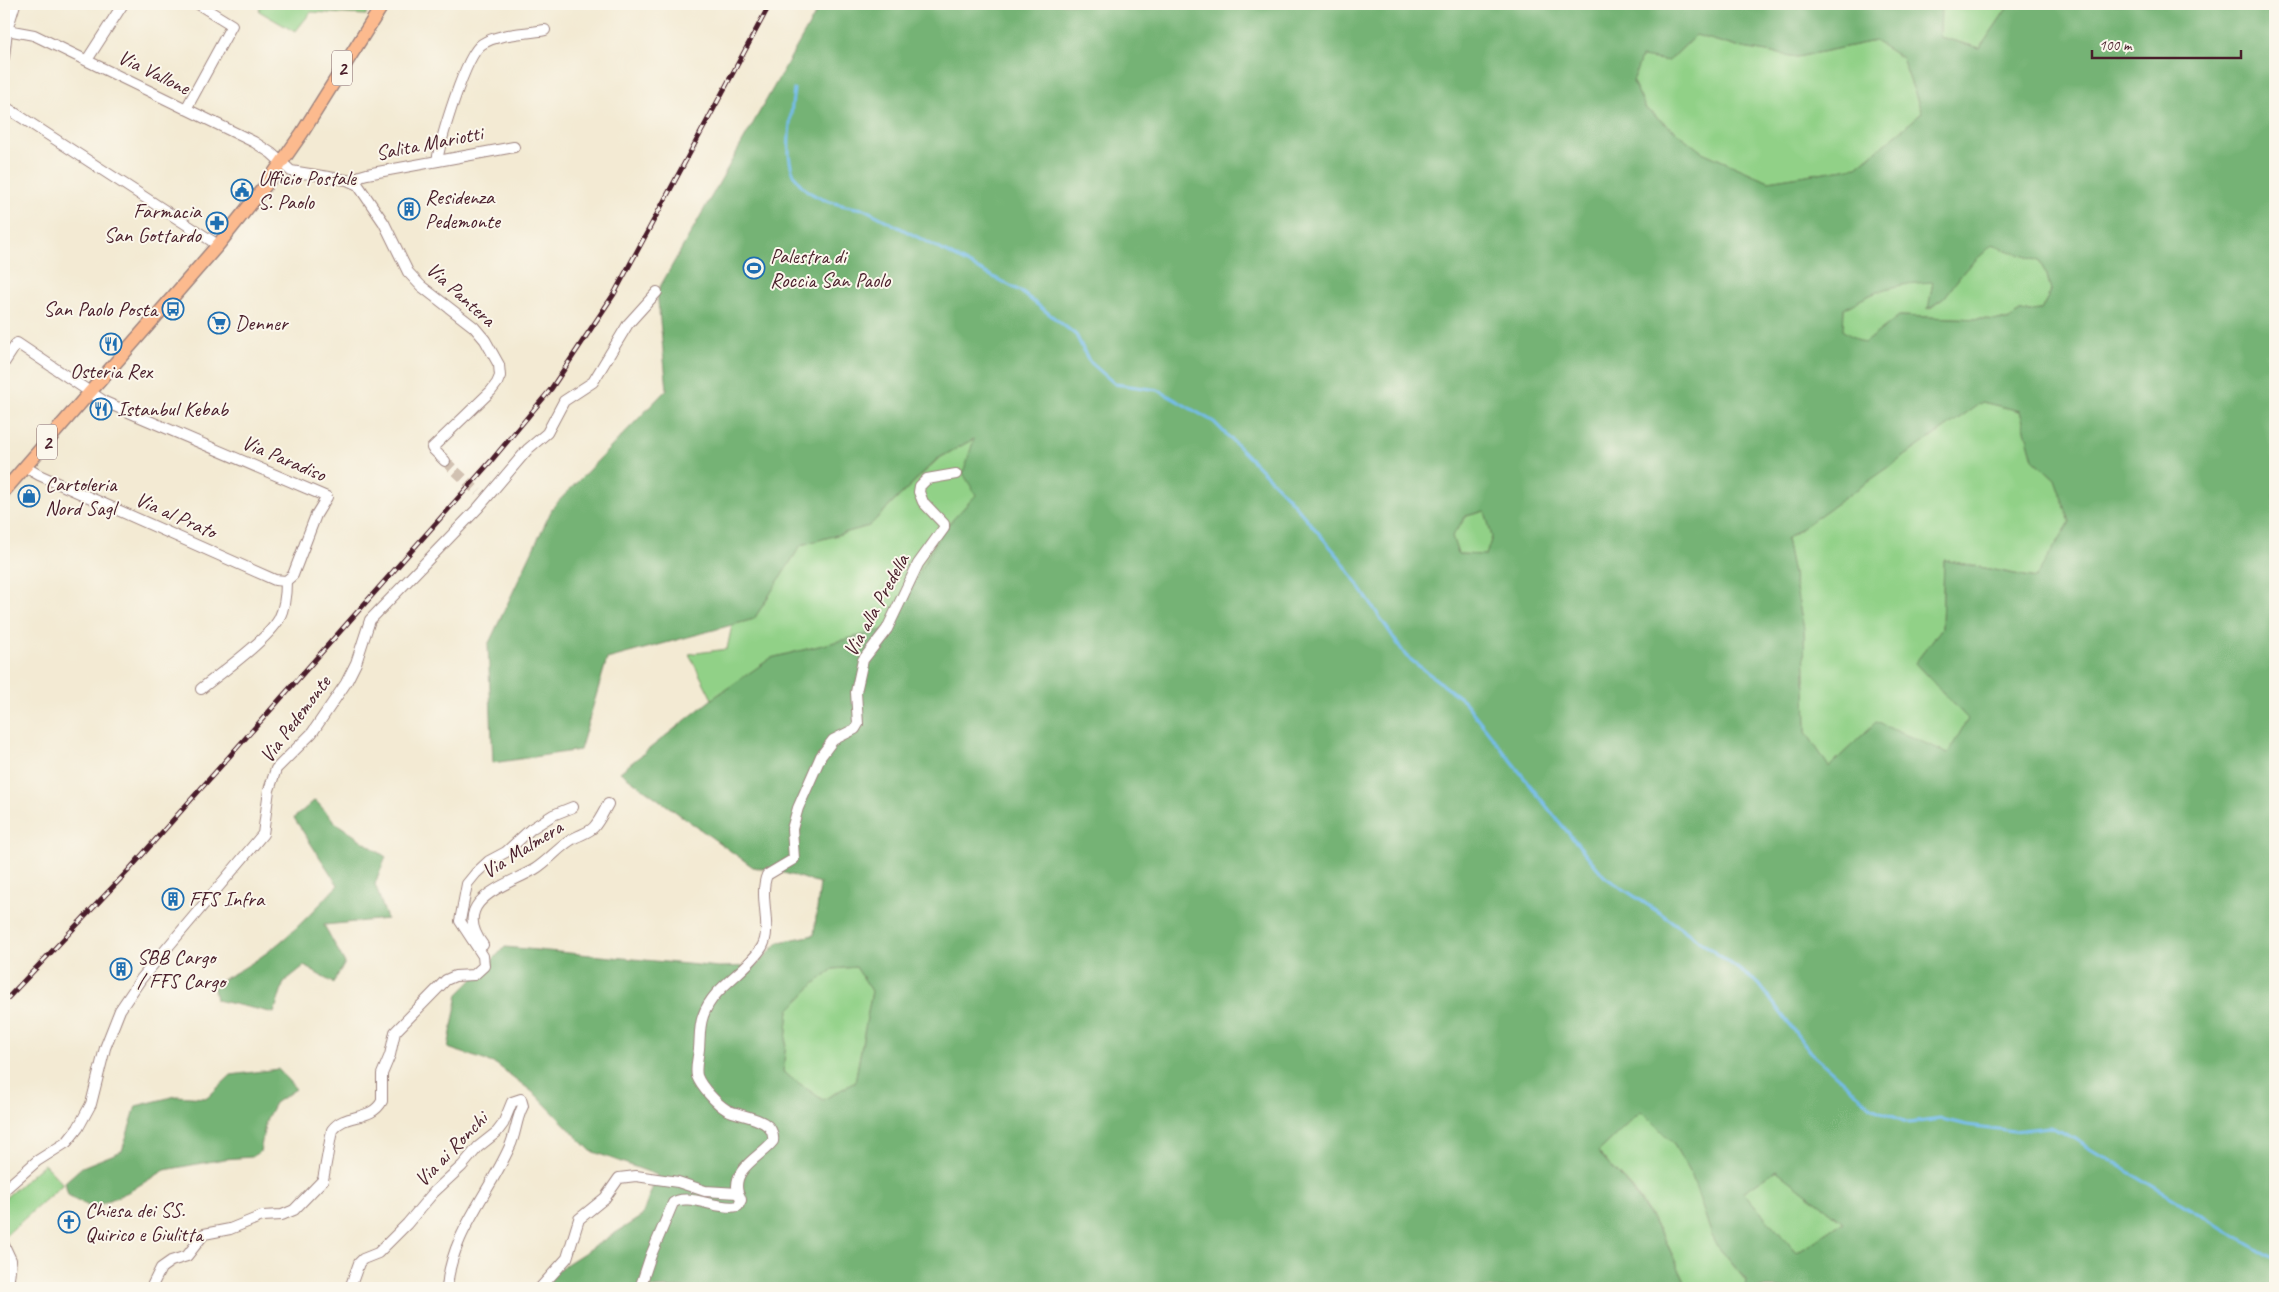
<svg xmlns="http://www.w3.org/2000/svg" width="2279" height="1292" font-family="Caveat,sans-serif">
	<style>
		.green { fill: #91d187; stroke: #6e7859 }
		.forest { fill: #74b374; stroke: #5f6950; fill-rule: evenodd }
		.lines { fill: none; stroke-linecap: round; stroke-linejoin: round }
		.stream { stroke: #75bded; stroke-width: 3 }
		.minor-tunnel { stroke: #d1c1b1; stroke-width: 10; stroke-dasharray: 10 5; stroke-linecap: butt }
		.minor-casing { stroke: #9e847f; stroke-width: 12 }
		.major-casing { stroke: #9e847f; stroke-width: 15 }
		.minor { stroke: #fff; stroke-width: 10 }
		.major { stroke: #fcba8e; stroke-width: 12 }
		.rail-casing { stroke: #4a1f2b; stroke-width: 5 }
		.rail { stroke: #fbf7ec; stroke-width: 3; stroke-dasharray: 9; stroke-linecap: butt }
		.labels { text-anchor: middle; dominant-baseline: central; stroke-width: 4; stroke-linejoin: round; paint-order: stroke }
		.shield { fill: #fbf7ec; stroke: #7f6065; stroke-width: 1 }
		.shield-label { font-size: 20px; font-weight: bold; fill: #4a1f2b }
		.street-label { font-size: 21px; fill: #4a1f2b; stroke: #fbf7ec }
		.poi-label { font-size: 21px; fill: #4a1f2b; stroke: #fbf7ec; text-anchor: start }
	</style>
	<rect width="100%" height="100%" fill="#fbf7ec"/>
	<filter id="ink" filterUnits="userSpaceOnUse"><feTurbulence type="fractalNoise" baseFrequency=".02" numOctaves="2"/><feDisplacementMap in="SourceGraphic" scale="10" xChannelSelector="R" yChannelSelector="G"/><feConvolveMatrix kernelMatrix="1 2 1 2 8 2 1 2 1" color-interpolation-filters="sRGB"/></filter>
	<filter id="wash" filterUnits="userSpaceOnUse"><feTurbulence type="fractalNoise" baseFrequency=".0096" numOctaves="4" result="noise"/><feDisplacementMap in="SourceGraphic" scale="20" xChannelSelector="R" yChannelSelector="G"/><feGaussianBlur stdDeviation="1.12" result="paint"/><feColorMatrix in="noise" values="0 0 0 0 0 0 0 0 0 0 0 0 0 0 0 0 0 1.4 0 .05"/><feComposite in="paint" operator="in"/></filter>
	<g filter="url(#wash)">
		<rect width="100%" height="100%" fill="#f3ead3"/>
		<g class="green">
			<polygon points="255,4 335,4 350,12 355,4 373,4 366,15 311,12 295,32 259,11 260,7"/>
			<polygon points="1941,4 2010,4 1980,48 1940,37"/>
			<polygon points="1696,35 1737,47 1797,57 1875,41 1902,58 1922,113 1857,167 1768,181 1702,152 1646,109 1633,82 1641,56 1669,61"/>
			<path d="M1992 245 2039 261 2047 275 2051 291 2041 310 2020 312 2007 320 1899 316 1864 343 1842 331 1844 309C1878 289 1894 284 1933 281L1929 309 1944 298 1965 270Z"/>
			<polygon points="1982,402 2020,411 2033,459 2055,479 2070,522 2036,578 1944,560 1942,628 1915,663 1968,719 1948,754 1876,722 1829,767 1806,732 1804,629 1786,539"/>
			<polygon points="975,438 976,495 943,530 887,629 771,658 712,699 689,654 727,649 732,625 754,619 801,545 869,526 938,459"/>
			<polygon points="1485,511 1492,537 1486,555 1458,554 1452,536 1467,516"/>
			<polygon points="856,967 872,991 855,1082 823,1100 783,1072 789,1010 815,983 833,969"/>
			<polygon points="1641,1111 1673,1143 1692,1176 1714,1242 1746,1281 1745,1288 1688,1288 1665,1239 1633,1189 1598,1152"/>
			<polygon points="44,1164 63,1184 4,1237 4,1199"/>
			<polygon points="1776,1170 1843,1222 1797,1253 1743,1192"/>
		</g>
		<g class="forest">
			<path d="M821 4H1941L1940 37 1980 48 2010 4H2275V1288H1745L1746 1280 1714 1242 1692 1176 1673 1143 1641 1111 1598 1152 1632 1189 1665 1240 1688 1288H549L548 1276 642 1216 657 1175 591 1151 535 1094 496 1064 448 1048 458 994 505 947 719 967 755 966 779 942 814 935 820 883 784 873 753 867 620 772 712 699 771 658 887 629 943 530 976 495 963 473 974 439 937 459 869 526 801 545 754 619 607 659 580 750 493 763 488 645 553 507 667 389 657 292ZM1696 35 1737 47 1797 57 1875 41 1902 58 1922 113 1857 167 1768 181 1702 152 1646 109 1633 82 1641 57 1669 61ZM1992 245 2039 261 2047 275 2051 291 2041 310 2020 312 2007 320 1899 316 1864 343 1843 331 1844 309C1878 289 1894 284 1933 282L1928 309 1944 298 1965 270ZM1982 402 2020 411 2033 459 2055 479 2070 522 2035 578 1944 560 1942 628 1915 663 1968 719 1948 753 1876 722 1829 767 1806 732 1804 629 1786 539ZM1485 511 1492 537 1486 555 1458 554 1452 536 1466 516ZM856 967 872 991 855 1082 823 1100 783 1072 789 1010 815 983 833 969ZM1776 1170 1843 1222 1797 1253 1743 1192Z"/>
			<path d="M315 800 336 823 386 857 375 884 387 919 324 925 345 963 333 983 304 966 284 982 274 1013 216 1000 213 984C268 959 298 928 338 885L294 818Z"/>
			<polygon points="278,1069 296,1089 275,1103 266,1120 260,1152 252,1157 224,1159 165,1170 128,1192 92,1208 68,1195 65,1182 82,1167 122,1151 136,1106 176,1096 207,1098 231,1075"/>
		</g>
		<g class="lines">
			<path class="stream" d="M794 89C785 163 777 197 864 209L1020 291 1076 335 1089 361 1115 384 1158 390 1214 422 1286 495 1339 557 1406 656 1464 701 1551 812 1605 877 1663 915 1759 984 1810 1052 1874 1109 1909 1123 1941 1119 1967 1125 2013 1131 2050 1127 2063 1132 2275 1260"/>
		</g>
	</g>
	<g filter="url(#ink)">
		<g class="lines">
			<polyline class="minor-tunnel" points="445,461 478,492"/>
			<g class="minor-casing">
				<g id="minor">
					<polyline points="4,27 7,30 34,35 254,142 271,153 291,171 347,180 358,185 384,223 408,272 421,286 474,327 485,340 499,365 500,376 497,383 491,391 432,448 445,461"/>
					<polyline points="4,57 7,30 15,4"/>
					<polyline points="87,60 123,4"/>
					<polyline points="4,106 218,245"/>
					<polyline points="186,109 232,25 198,4"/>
					<path d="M437 161C441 139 465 55 482 44 499 33 525 34 545 30"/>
					<polyline points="355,183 360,176 367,174 514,147"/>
					<polyline points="4,363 17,343 105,402 327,497 316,515 293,575 286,581"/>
					<polyline points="25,467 39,475 275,580 286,581"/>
					<path d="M201 689C222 672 267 640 279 619 285 607 286 594 286 581"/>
					<path d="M483 945C449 900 506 886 535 869 548 861 558 848 571 840 578 835 589 833 594 827 600 820 604 811 608 804"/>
					<polyline points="4,1190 37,1161 67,1142 78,1128 91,1104 105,1048 120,1010 141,979 263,834 269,790 276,769 312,733 346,683 356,663 370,620 478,508 528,449 547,433 564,401 593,382 628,324 657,292"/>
					<polyline points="4,1245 11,1260 8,1288"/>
					<path d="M151 1288 161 1268 171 1261 187 1256 204 1234 230 1229 262 1216 282 1215 294 1210 323 1180 332 1130C345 1112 371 1122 382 1101V1074L390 1055 395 1032 446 980 455 976 474 975 484 966 483 956 460 921 467 884 476 873 489 861 506 852 531 829 553 815 573 807"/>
					<path d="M350 1288 359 1263 363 1259 378 1253 407 1224 434 1192 462 1166 478 1147 497 1132 503 1124 512 1102 521 1099 523 1106C516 1119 516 1133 510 1146 489 1194 451 1234 447 1288"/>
					<polyline points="540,1288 567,1258 579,1219 605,1198 619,1178 636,1176 678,1182 705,1191 738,1193"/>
					<path d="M640 1288 651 1255 673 1203C687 1192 719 1211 738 1206L741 1200C741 1198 739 1195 738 1193 731 1168 762 1156 773 1141 776 1118 742 1117 727 1110 717 1104 701 1087 697 1076 695 1067 698 1059 699 1049 700 1038 699 1027 703 1016 713 986 746 973 762 947 773 928 758 896 767 875L794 859 792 829 798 808 821 756 833 740 855 729 858 724 856 692 863 660 887 629 918 564 944 528V524L923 502 919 492 920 486 927 479 956 474"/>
				</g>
			</g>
			<g class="major-casing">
				<polyline id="major" points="4,491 218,245 265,186 302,133 383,4"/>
			</g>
			<use href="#minor" class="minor"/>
			<use href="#major" class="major"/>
			<g class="rail-casing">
				<polyline id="rail" points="4,1002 127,872 491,461 551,389 614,294 770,4"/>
			</g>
			<use href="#rail" class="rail"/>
		</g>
	</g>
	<defs>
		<g id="civic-ring" transform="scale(1.125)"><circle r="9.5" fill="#fbf7ec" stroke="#1f6fb2" stroke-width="1.5"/><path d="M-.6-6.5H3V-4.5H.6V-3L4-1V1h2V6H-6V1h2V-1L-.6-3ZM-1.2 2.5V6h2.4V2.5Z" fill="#1f6fb2"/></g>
		<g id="building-ring" transform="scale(1.125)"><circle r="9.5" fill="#fbf7ec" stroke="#1f6fb2" stroke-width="1.5"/><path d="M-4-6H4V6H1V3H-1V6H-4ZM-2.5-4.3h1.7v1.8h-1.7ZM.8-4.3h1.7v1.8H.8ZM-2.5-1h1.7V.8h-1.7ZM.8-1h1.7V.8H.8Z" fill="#1f6fb2"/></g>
		<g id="pharmacy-ring" transform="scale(1.125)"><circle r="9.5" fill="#fbf7ec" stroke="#1f6fb2" stroke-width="1.5"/><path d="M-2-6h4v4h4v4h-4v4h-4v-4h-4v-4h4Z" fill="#1f6fb2"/></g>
		<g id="stadium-ring" transform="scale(1.125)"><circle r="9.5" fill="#fbf7ec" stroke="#1f6fb2" stroke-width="1.5"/><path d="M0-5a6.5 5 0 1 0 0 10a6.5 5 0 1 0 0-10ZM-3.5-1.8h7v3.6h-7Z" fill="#1f6fb2"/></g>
		<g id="bus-ring" transform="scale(1.125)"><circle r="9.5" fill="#fbf7ec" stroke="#1f6fb2" stroke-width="1.5"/><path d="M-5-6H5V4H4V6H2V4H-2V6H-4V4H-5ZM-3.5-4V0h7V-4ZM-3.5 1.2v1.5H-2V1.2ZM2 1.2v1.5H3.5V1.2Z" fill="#1f6fb2"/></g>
		<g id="supermarket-ring" transform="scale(1.125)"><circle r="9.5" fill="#fbf7ec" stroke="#1f6fb2" stroke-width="1.5"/><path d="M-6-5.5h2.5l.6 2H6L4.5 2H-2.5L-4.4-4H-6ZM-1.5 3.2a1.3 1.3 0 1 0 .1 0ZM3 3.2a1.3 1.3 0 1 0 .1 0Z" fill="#1f6fb2"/></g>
		<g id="restaurant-ring" transform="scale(1.125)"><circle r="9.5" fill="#fbf7ec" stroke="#1f6fb2" stroke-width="1.5"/><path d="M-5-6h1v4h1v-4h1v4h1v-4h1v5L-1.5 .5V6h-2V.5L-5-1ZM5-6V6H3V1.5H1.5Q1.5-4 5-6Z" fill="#1f6fb2"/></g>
		<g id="shop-ring" transform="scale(1.125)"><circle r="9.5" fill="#fbf7ec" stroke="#1f6fb2" stroke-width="1.5"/><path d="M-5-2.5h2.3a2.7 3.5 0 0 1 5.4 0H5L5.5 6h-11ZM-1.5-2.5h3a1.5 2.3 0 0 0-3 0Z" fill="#1f6fb2"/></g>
		<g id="church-ring" transform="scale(1.125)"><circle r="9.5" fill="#fbf7ec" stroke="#1f6fb2" stroke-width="1.5"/><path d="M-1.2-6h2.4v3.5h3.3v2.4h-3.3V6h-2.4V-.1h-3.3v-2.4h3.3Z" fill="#1f6fb2"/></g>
	</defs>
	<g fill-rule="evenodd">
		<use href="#civic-ring" x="242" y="190"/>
		<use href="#building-ring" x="409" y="209"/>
		<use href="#pharmacy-ring" x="217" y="223"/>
		<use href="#stadium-ring" x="754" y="268"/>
		<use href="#bus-ring" x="173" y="309"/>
		<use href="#supermarket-ring" x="219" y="323"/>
		<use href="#restaurant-ring" x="111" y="344"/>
		<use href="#restaurant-ring" x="101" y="409"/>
		<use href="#shop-ring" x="29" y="496"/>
		<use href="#building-ring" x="173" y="899"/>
		<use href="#building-ring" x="121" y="969"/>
		<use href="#church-ring" x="69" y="1222"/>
	</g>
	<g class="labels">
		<g class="shield">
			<rect x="332" y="50.5" width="20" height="35" rx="4"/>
			<rect x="37" y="424.5" width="20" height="35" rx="4"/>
		</g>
		<g class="shield-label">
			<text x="342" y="68">2</text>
			<text x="47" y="442">2</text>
		</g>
		<g class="street-label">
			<text transform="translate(154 72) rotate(26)">Via Vallone</text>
			<text transform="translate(429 143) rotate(-11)">Salita Mariotti</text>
			<text transform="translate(461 294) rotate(42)">Via Pantera</text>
			<text transform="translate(284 458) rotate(23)">Via Paradiso</text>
			<text transform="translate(176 515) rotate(24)">Via al Prato</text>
			<text transform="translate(876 605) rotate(-61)">Via alla Predella</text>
			<text transform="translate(295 719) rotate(-53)">Via Pedemonte</text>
			<text transform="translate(522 849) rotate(-32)">Via Malmera</text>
			<text transform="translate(451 1149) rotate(-46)">Via ai Ronchi</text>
		</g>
		<g class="poi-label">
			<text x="258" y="178">Ufficio Postale<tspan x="258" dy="24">S. Paolo</tspan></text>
			<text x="425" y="197">Residenza<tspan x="425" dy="24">Pedemonte</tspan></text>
			<text x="201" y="211" text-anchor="end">Farmacia<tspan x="201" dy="24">San Gottardo</tspan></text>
			<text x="770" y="256">Palestra di<tspan x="770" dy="24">Roccia San Paolo</tspan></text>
			<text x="157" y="309" text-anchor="end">San Paolo Posta</text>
			<text x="235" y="323">Denner</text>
			<text x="111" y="371" text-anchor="middle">Osteria Rex</text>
			<text x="117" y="409">Istanbul Kebab</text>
			<text x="45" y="484">Cartoleria<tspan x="45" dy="24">Nord Sagl</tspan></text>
			<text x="189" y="899">FFS Infra</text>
			<text x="137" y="957">SBB Cargo<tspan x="137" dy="24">/ FFS Cargo</tspan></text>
			<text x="85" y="1210">Chiesa dei SS.<tspan x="85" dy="24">Quirico e Giulitta</tspan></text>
		</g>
	</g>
	<rect width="2279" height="1292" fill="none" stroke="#fbf7ec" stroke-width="20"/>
	<path d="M2092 50v8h149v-8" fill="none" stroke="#4a1f2b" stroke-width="2.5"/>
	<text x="2099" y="50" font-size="15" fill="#4a1f2b" stroke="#fbf7ec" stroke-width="4" paint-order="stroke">100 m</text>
</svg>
